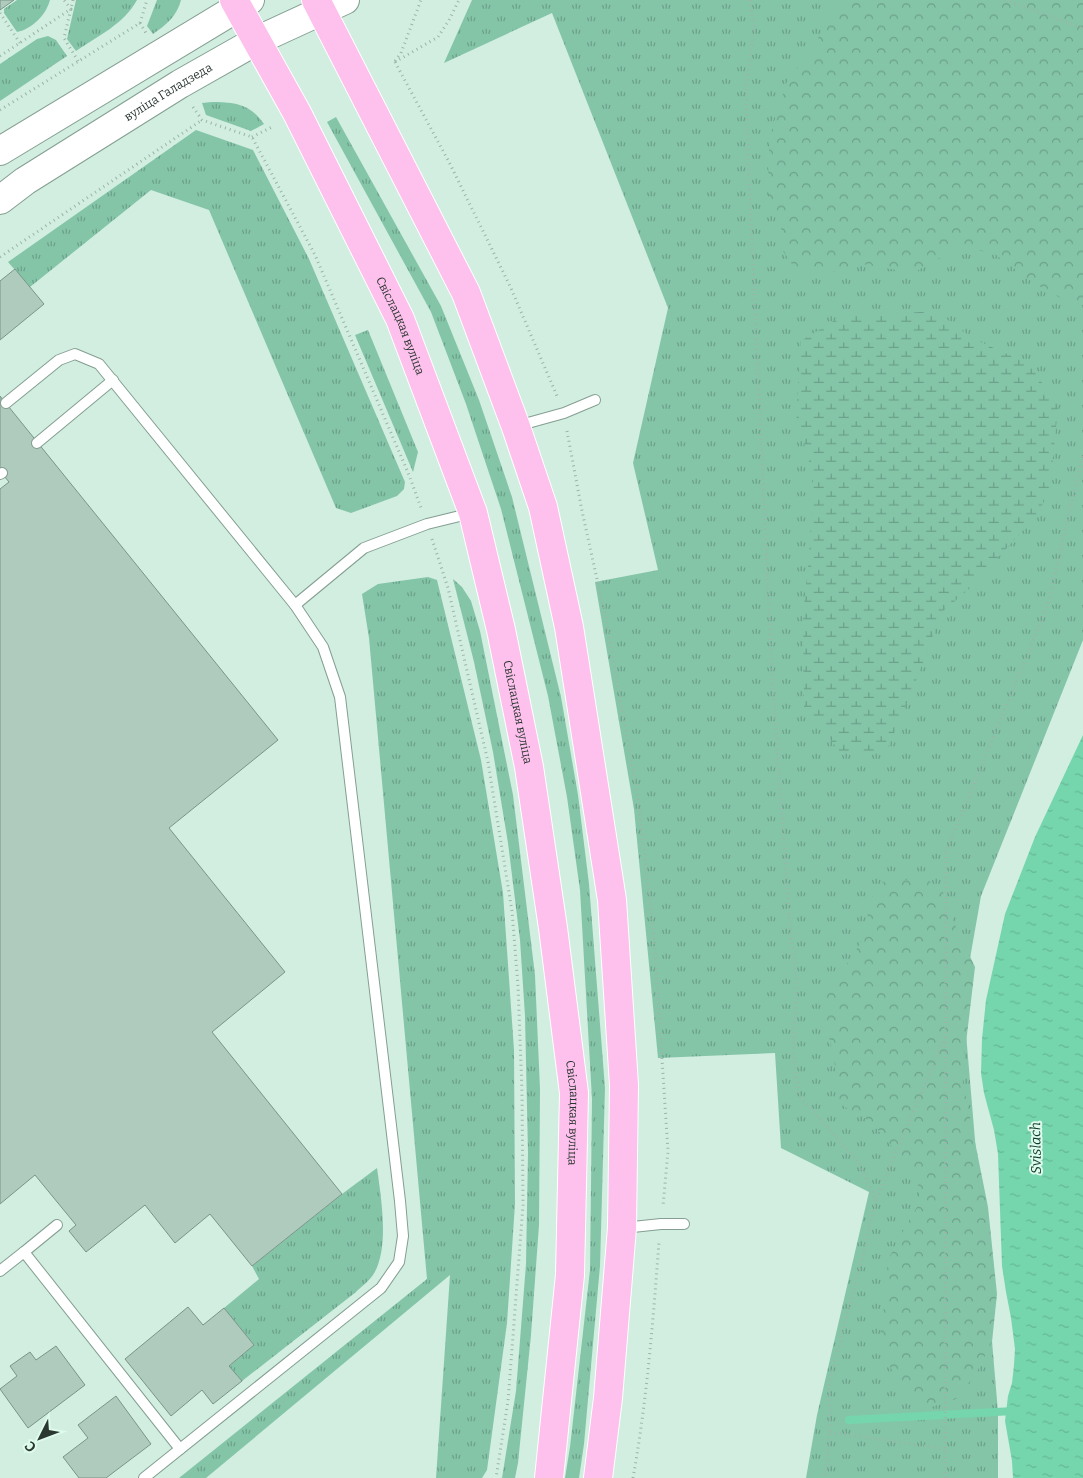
<svg xmlns="http://www.w3.org/2000/svg" width="1083" height="1478" font-family="Bitter,serif">
	<style>
		.grass { fill: url(#grass-tufts) }
		.forest { fill: url(#forest-crowns) }
		.wetland { fill: url(#wetland-marsh) }
		.water { fill: url(#water-ripples) }
		.lines { fill: none; stroke-linecap: round; stroke-linejoin: round }
		.stream { stroke: #75d6ad; stroke-width: 8 }
		.building { fill: #afcbbe; stroke: #7a9588 }
		.service-casing { stroke: #849f92; stroke-width: 12 }
		.secondary-casing { stroke: #849f92; stroke-width: 30 }
		.primary-casing { stroke: #fff; stroke-width: 30 }
		.path { stroke: #9cb4a8; stroke-width: 3; stroke-dasharray: 1 4; stroke-linecap: butt }
		.service { stroke: #fff; stroke-width: 10 }
		.secondary { stroke: #fff; stroke-width: 28 }
		.primary { stroke: #fec0ed; stroke-width: 28 }
		.labels { text-anchor: middle; dominant-baseline: central; stroke-width: 4; stroke-linejoin: round; paint-order: stroke }
		.street-label { font-size: 12px; fill: #2b3731; stroke: #defbed }
		.water-label { font-size: 14px; font-style: italic; fill: #0e3a2a; stroke: #defbed }
	</style>
	<defs>
		<pattern id="grass-tufts" width="24" height="20" patternUnits="userSpaceOnUse" patternTransform="scale(1.25)"><rect width="24" height="20" fill="#84c5a8"/><path d="M3 7l-1-3M5 7V3M7 7l1-3M15 17l-1-3M17 17v-4M19 17l1-3" fill="none" stroke="#6ca189"/></pattern>
		<pattern id="forest-crowns" width="20" height="18" patternUnits="userSpaceOnUse" patternTransform="scale(1.25)"><rect width="20" height="18" fill="#84c5a8"/><path d="M2 6a3 3 0 1 1 6 0M12 15a3 3 0 1 1 6 0" fill="none" stroke="#6ca189"/></pattern>
		<pattern id="wetland-marsh" width="20" height="14" patternUnits="userSpaceOnUse" patternTransform="scale(1.25)"><rect width="20" height="14" fill="#84c5a8"/><path d="M1 5h8M5 5V1M11 12h8M15 12V8" fill="none" stroke="#6ca189"/></pattern>
		<pattern id="water-ripples" width="26" height="14" patternUnits="userSpaceOnUse" patternTransform="scale(1.25)"><rect width="26" height="14" fill="#75d6ad"/><path d="M2 4q2-2 4 0t4 0M15 11q2-2 4 0t4 0" fill="none" stroke="#65b895"/></pattern>
	</defs>
	<rect width="100%" height="100%" fill="#d1eee0"/>
	<g class="grass">
		<path d="M17 0H50C46 15 32 29 17 32L4 13V9Z"/>
		<path d="M76 0H137C124 24 98 36 76 51L67 39Z"/>
		<path d="M157 0H181C177 16 166 25 153 34L147 26Z"/>
		<polygon points="472,0 1083,0 1083,640 981,896 963,998 998,1412 998,1478 806,1478 817,1415 869,1192 781,1148 775,1053 658,1058 634,809 595,582 658,570 633,463 668,308 552,13 444,63"/>
		<polygon points="48,36 56,40 67,56 0,101 0,64 37,39"/>
		<path d="M212 102C235 102 250 104 264 124L251 131 206 115 202 103Z"/>
		<polygon points="336,117 441,306 479,400 512,497 561,697 578,795 589,884 605,1088 600,1266 584,1444 579,1478 565,1478 570,1447 590,1270 592,1099 580,890 567,797 548,696 501,509 466,404 431,312 327,122"/>
		<polygon points="196,130 253,150 309,259 405,482 404,489 397,496 351,513 336,508 209,210 151,190 30,287 8,262"/>
		<polygon points="368,330 418,452 413,472 355,335"/>
		<polygon points="428,577 437,580 481,760 503,893 514,1050 515,1204 507,1323 487,1470 482,1478 436,1478 450,1275 206,1478 179,1478 427,1279 369,638 362,594 378,584"/>
		<polygon points="453,579 462,587 471,601 480,631 513,795 535,975 540,1089 539,1225 531,1335 518,1463 515,1478 502,1478 516,1391 526,1264 528,1153 525,1016 520,940 508,843 493,752 474,662"/>
		<path d="M377 1168C381 1197 390 1249 373 1275 369 1281 361 1287 356 1292L242 1381 229 1366 254 1345 224 1308 259 1279 252 1266 342 1194Z"/>
	</g>
	<g class="forest">
		<polygon points="843,0 1083,0 1083,303 1073,305 1035,284 992,252 958,249 931,262 914,273 862,264 826,273 798,273 783,251 781,223 769,200 768,159 772,128 789,75 811,57 826,18"/>
		<polygon points="926,878 947,896 954,923 975,967 962,1077 988,1207 997,1294 992,1342 975,1375 956,1399 925,1409 898,1387 880,1338 890,1256 908,1222 920,1202 917,1176 871,1122 838,1103 834,1057 827,1029 825,993 852,957 867,931 868,903 882,882"/>
	</g>
	<polygon class="wetland" points="936,311 972,338 1029,364 1058,406 1050,490 1037,515 970,588 942,612 914,686 886,752 841,753 804,707 803,615 809,558 813,476 796,415 801,341 840,317"/>
	<polygon class="water" points="1083,735 1083,1478 1013,1478 1012,1461 1005,1421 1008,1396 1012,1383 1014,1365 1015,1349 1011,1318 1006,1292 1002,1266 998,1154 994,1130 984,1093 981,1073 982,1039 986,1000 1005,914 1035,837"/>
	<g class="lines">
		<polyline class="stream" points="849,1420 1014,1411"/>
	</g>
	<g class="building">
		<polygon points="0,0 14,0 0,10"/>
		<polygon points="15,269 44,304 0,340 0,281"/>
		<polygon points="0,396 278,740 169,828 285,972 212,1032 342,1194 252,1266 210,1214 175,1243 145,1205 86,1252 69,1231 76,1225 35,1175 0,1204 0,489 9,482 0,471"/>
		<polygon points="188,1307 203,1325 224,1308 254,1345 229,1366 242,1381 213,1404 202,1390 171,1416 125,1359"/>
		<polygon points="56,1346 85,1385 28,1428 0,1389 17,1376 10,1366 30,1352 36,1360"/>
		<polygon points="116,1396 151,1444 106,1478 79,1478 63,1457 88,1438 78,1425"/>
	</g>
	<g class="lines">
		<g class="service-casing">
			<g id="service">
				<polyline points="6,403 59,360 75,354 99,364 295,605 323,647 340,697 400,1201 403,1236 399,1262 381,1288 144,1478"/>
				<polyline points="517,426 564,413 595,400"/>
				<polyline points="37,443 113,380"/>
				<polyline points="0,474 2,473"/>
				<polyline points="295,605 364,548 427,524 472,513"/>
				<polyline points="623,1228 661,1224 684,1224"/>
				<polyline points="24,1252 57,1225"/>
				<polyline points="0,1271 24,1252 180,1449"/>
			</g>
		</g>
		<g class="secondary-casing">
			<g id="secondary">
				<polyline points="0,151 250,0"/>
				<path id="s1" d="M0 200 25 181 180 84 256 41 345 0"/>
			</g>
		</g>
		<g class="primary-casing">
			<g id="primary">
				<path id="s2" d="M234 0 297 113 400 319 473 513 501 630 529 767 553 928 574 1093 570 1275 549 1478"/>
				<polyline points="316,0 466,293 516,427 543,507 569,627 612,900 624,1085 622,1228 608,1398 598,1478"/>
			</g>
		</g>
		<g class="path">
			<polyline points="73,0 64,38 78,61"/>
			<polyline points="750,0 754,29 746,86 748,157 772,676 791,940 797,981 793,1055 799,1095 859,1163 876,1200 860,1267 829,1383 830,1416 827,1467 825,1478"/>
			<polyline points="1005,0 1083,28"/>
			<polyline points="0,13 20,43"/>
			<polyline points="140,23 146,33"/>
			<polyline points="0,56 71,9 64,0"/>
			<polyline points="395,61 401,53 421,0"/>
			<polyline points="395,62 449,162 510,286 557,396"/>
			<polyline points="395,62 438,37 449,20 459,0"/>
			<polyline points="193,107 202,120 252,137 315,255 409,475 421,508"/>
			<polyline points="0,110 140,23 147,0"/>
			<polyline points="252,137 272,127"/>
			<polyline points="0,257 202,120"/>
			<polyline points="567,431 582,511 606,620 637,792 654,936 668,1151 663,1206"/>
			<polyline points="432,539 448,588 488,762 512,911 518,986 522,1092 523,1205 508,1401 496,1478"/>
			<polyline points="876,1199 945,1037"/>
			<polyline points="830,1432 945,1449"/>
			<path d="M633 1478C647 1400 653 1321 659 1242"/>
			<polyline points="945,1478 946,852 1047,607 1083,455"/>
		</g>
		<use href="#service" class="service"/>
		<use href="#secondary" class="secondary"/>
		<use href="#primary" class="primary"/>
	</g>
	<g class="labels">
		<g class="street-label">
			<text stroke="none"><textPath href="#s1" startOffset="200">вуліца Галадзеда</textPath></text>
			<text stroke="none"><textPath href="#s2" startOffset="366">Свіслацкая вуліца</textPath></text>
			<text stroke="none"><textPath href="#s2" startOffset="771">Свіслацкая вуліца</textPath></text>
			<text stroke="none"><textPath href="#s2" startOffset="1176">Свіслацкая вуліца</textPath></text>
		</g>
		<g class="water-label">
			<text transform="translate(1036 1148) rotate(-91)">Svislach</text>
		</g>
	</g>
	<g transform="translate(40 1438) rotate(228)" stroke="#defbed" stroke-width="4" paint-order="stroke">
	<path d="M0-4L9 19L0 12L-9 19Z" fill="#2b3731"/>
	<text y="-8" font-size="14" font-weight="bold" text-anchor="middle" fill="#2b3731">С</text>
	</g>
</svg>
